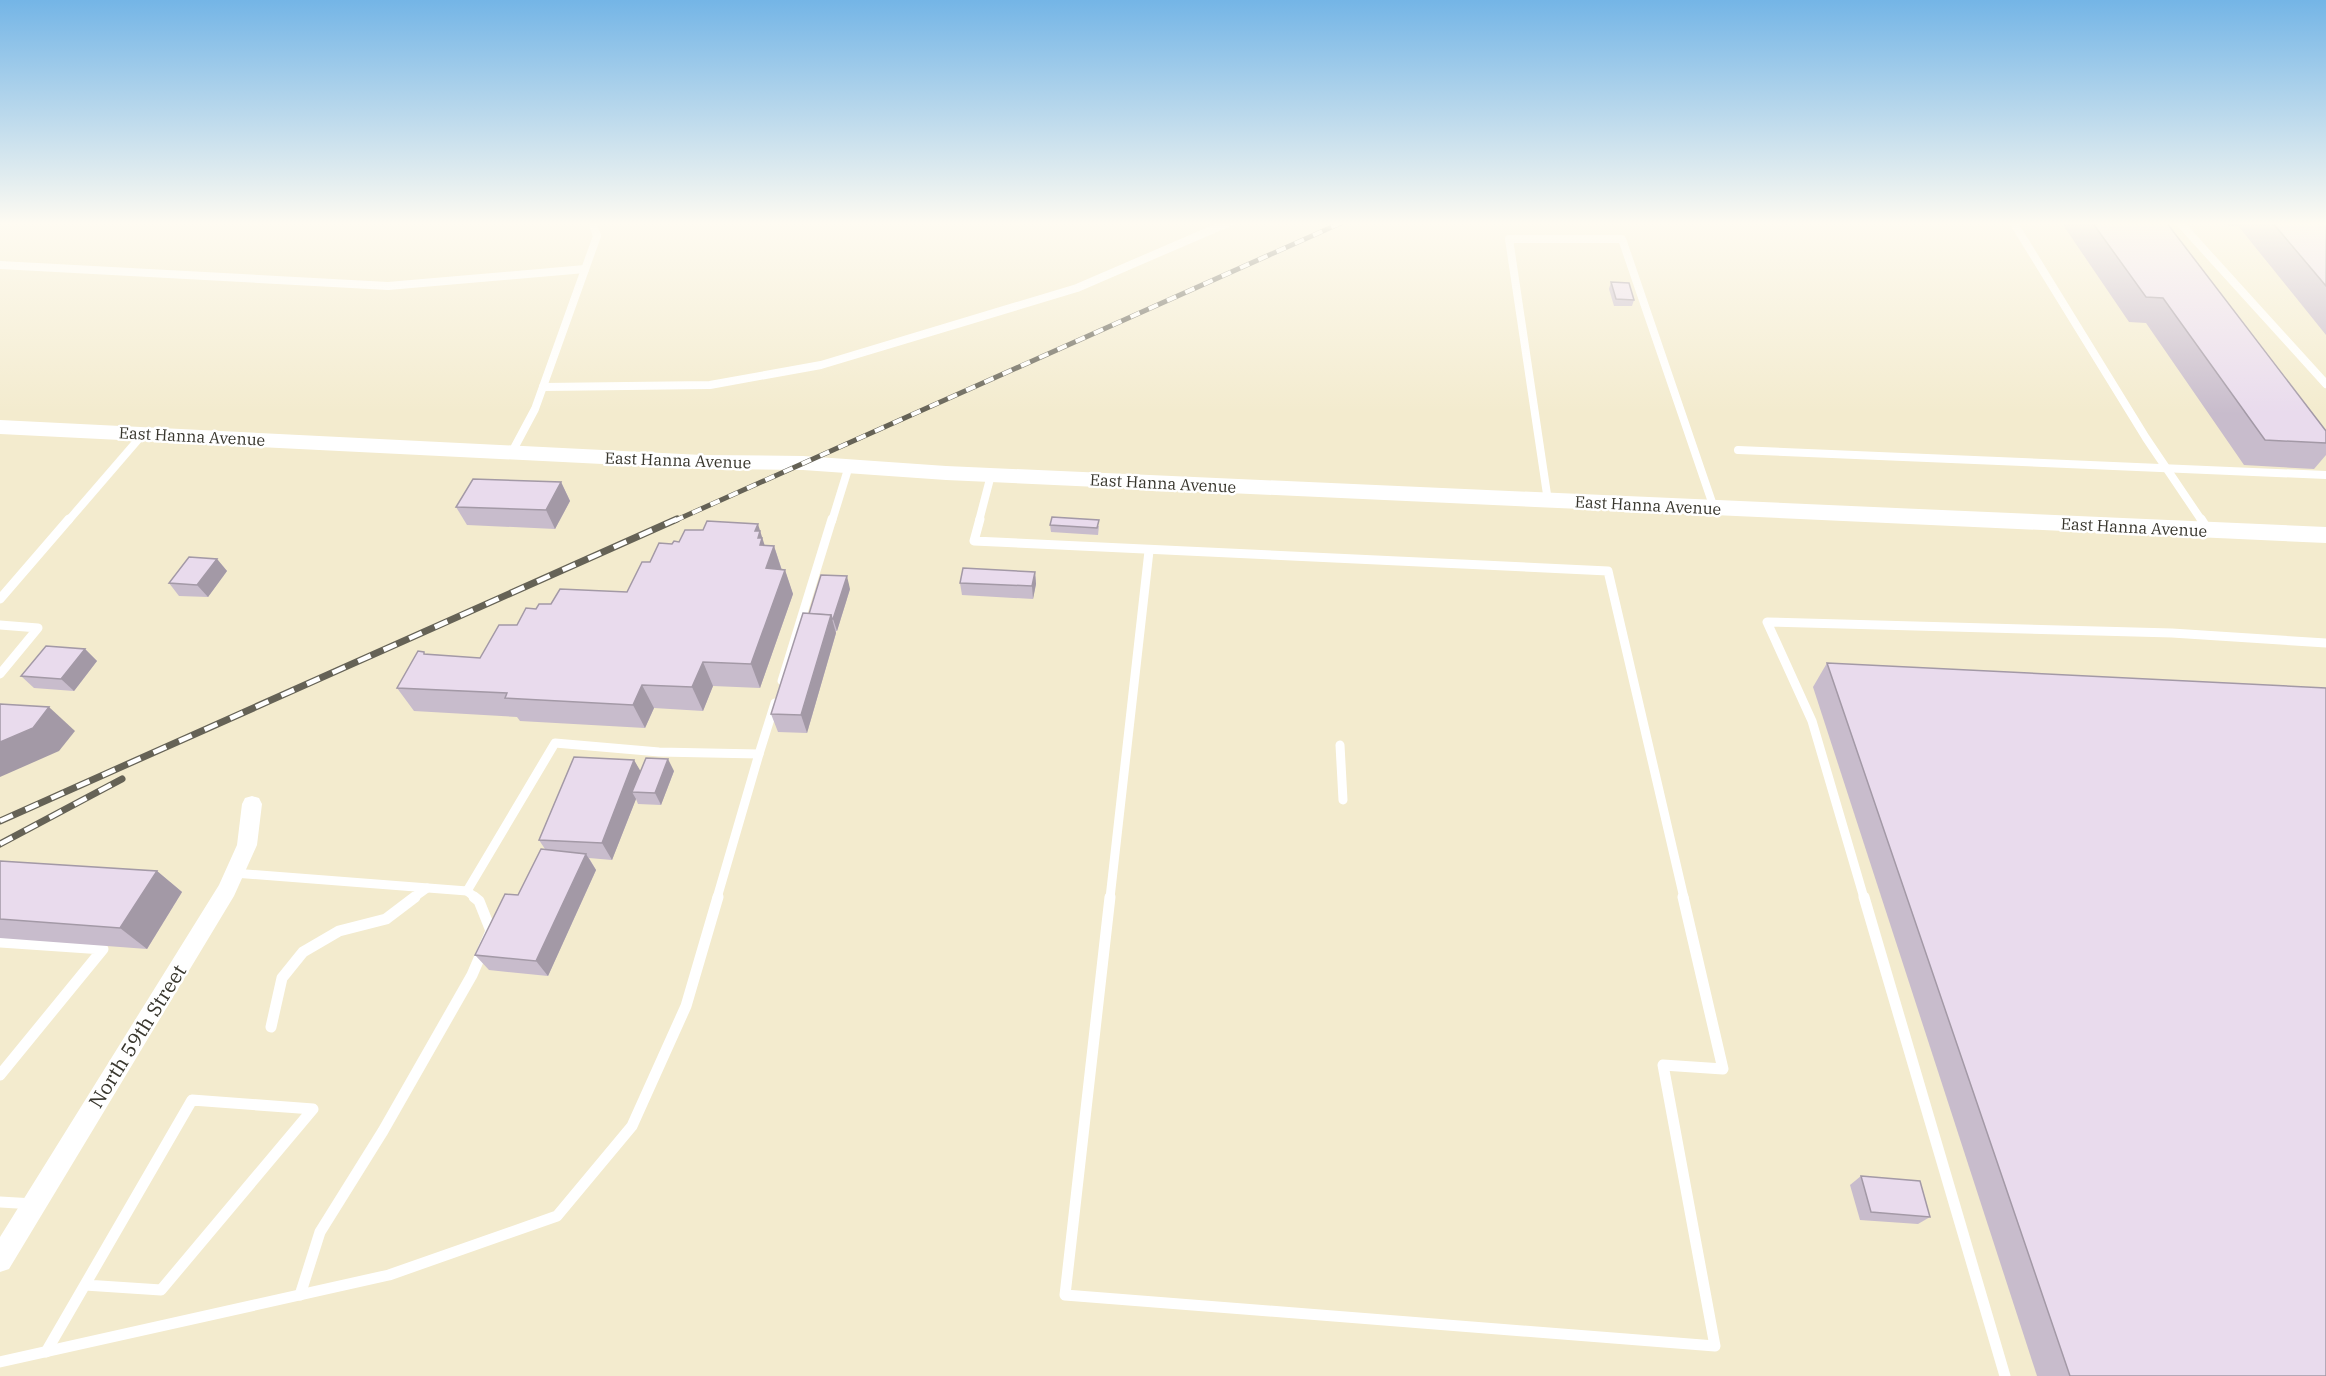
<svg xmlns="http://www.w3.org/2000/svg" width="2326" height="1376" font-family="'IBM Plex Serif',serif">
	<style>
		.built { fill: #f3ebce }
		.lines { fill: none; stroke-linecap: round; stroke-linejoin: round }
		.lane-far2 { stroke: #fff; stroke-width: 8 }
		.lane-far1 { stroke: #fff; stroke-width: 9 }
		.lane { stroke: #fff; stroke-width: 11 }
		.street { fill: #fff; fill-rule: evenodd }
		.secondary { fill: #fff; fill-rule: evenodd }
		.rail-far1-casing { stroke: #656256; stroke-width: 5 }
		.rail-casing { stroke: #656256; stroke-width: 7 }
		.rail-far1 { stroke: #fff; stroke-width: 4; stroke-dasharray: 10; stroke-linecap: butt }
		.rail { stroke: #fff; stroke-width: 4.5; stroke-dasharray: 14; stroke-linecap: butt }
		.wall { fill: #c8bccc }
		.shaded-wall { fill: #a399a6 }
		.building { fill: #e9dbed; stroke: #a399a6; stroke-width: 1.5 }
		.labels { text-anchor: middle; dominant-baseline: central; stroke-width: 5; stroke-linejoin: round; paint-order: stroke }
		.street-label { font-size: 16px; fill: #38362d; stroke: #fff }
		.near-street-label { font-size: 20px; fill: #38362d; stroke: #fff }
	</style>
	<rect width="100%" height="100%" fill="#fcf6e1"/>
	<rect class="built" x="0" y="222" width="2326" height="1154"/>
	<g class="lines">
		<g class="lane-far2">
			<polyline points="2013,222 2146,438 2202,521"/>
			<polyline points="2179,222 2326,384"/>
			<polyline points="0,265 388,286 585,269"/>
			<polyline points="543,387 710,385 821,365 1077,288 1230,222"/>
			<polyline points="1738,450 2326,475"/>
			<polyline points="512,452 535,409 597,236 592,222"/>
			<polyline points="1548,501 1509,239 1622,239 1714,508"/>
			<polyline points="68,521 143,434"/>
			<polyline points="832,521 849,466"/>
			<polyline points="979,521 991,475"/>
		</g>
		<g class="lane-far1">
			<polyline points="980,519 974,541 1608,571 1684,898"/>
			<polyline points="2201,519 2208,530"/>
			<polyline points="0,599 69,519"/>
			<polyline points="0,625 38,628 0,674"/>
			<polyline points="782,681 832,519"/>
			<polyline points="1340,745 1343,800"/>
			<polyline points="234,873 467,891 555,743 659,752 759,754 775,703"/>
			<polyline points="467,891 476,898"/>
			<polyline points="413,898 427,888"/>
			<polyline points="717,898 759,754"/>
			<polyline points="1110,898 1149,551"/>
			<polyline points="1864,898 1812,721 1767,622 2172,633 2326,643"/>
		</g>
		<g class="lane">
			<polyline points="1110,897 1065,1295 1715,1346 1663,1065 1723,1069 1683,897"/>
			<polyline points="1864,897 2005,1376"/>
			<polyline points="0,942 103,949 0,1075"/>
			<polyline points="271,1027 282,978 303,952 339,931 386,919 415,897"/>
			<polyline points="0,1202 34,1204"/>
			<polyline points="300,1295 320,1232 383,1131 472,975 491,931 479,901 474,897"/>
			<polyline points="46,1352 192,1100 313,1109 161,1290 85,1285"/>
			<polyline points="0,1362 389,1275 557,1216 632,1126 686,1006 718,897"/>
		</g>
		<polygon class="street" points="252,796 259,798 262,804 257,845 234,896 9,1269 0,1272 0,1237 219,885 237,845 242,804 245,798"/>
		<polygon class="secondary" points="0,420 702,455 803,456 946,466 2326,527 2326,543 946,480 803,470 702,469 0,434"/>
		<g class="rail-far1-casing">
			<polyline id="rail-far1" points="674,521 1343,222"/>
		</g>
		<g class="rail-casing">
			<g id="rail">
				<polyline points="0,821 677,519"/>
				<polyline points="0,844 122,779"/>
			</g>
		</g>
		<use href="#rail-far1" class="rail-far1"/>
		<use href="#rail" class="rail"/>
	</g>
	<g class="wall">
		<polygon points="2061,222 2166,222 2326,431 2326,455 2314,469 2244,465 2146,323 2129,322"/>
		<polygon points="2224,222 2326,222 2326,335 2239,227 2228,226"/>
		<polygon points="1611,282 1634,300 1632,306 1614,306 1609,289"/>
		<polygon points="561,482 570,501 555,529 467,525 456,507"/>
		<polygon points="1050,525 1099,526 1098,535 1051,532"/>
		<polygon points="765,545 774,546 782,570 785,570 793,594 760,688 713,686 703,711 654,708 645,728 520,721 517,717 414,711 397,688 426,654 480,658 536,609 551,604 627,592 650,562"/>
		<polygon points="217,559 227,571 208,597 179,596 169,583"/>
		<polygon points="1035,572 1036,584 1033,599 962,595 960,583"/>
		<polygon points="850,589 837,631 836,631 836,633 807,733 778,732 771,714 809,614"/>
		<polygon points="85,649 97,661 74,691 34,688 21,676"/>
		<polygon points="1827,663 2326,1376 2037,1376 1813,687"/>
		<polygon points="634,760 640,772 674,771 661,805 638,804 636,799 612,860 589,858 596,870 548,976 489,970 475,955 518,895 545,849 539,840"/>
		<polygon points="0,861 157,871 182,892 147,949 0,938"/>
		<polygon points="1861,1176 1930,1217 1918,1224 1860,1220 1850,1185"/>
	</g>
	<g class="shaded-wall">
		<polygon points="561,482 570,501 555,529 546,510"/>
		<polygon points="758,524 768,556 774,546 782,571 766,568 755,531"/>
		<polygon points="217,559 227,571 208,597 197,585"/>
		<polygon points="785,570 793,594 760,688 751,664"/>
		<polygon points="1035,572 1036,584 1033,599 1032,586"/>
		<polygon points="847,576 850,589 837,631 833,619"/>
		<polygon points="831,615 836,633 807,733 801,715"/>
		<polygon points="85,649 97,661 74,691 61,679"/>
		<polygon points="703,662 713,686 703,711 692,687"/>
		<polygon points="642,685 654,708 645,728 633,705"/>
		<polygon points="49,707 75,731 59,751 0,777 0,742"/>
		<polygon points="668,759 674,771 661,805 655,793"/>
		<polygon points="634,760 644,777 632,792 636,799 612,860 602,843"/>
		<polygon points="586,854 596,870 548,976 536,961"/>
		<polygon points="157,871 182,892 147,949 120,928"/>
	</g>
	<g class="building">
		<polygon points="2092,222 2166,222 2326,431 2326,443 2265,440 2163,298 2146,297"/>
		<polygon points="2272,222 2326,222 2326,286"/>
		<polygon points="1611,282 1629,283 1634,300 1616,299"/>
		<polygon points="473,479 561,482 546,510 456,507"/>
		<polygon points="1052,517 1099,520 1097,528 1050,525"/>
		<polygon points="707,521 758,524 755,531 760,531 758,538 762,538 760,545 774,546 766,568 785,570 751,664 703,662 692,687 642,685 633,705 505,698 507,693 397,688 418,651 424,652 424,654 480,658 499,625 517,625 526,608 536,609 539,604 551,604 560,589 627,592 642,562 650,562 659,543 672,544 674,541 679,542 685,530 703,530"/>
		<polygon points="189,557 217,559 197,585 169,583"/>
		<polygon points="963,568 1035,572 1032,586 960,583"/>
		<polygon points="821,575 847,576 833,619 832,619 831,615 809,614"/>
		<polygon points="803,613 831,615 801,715 771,714"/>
		<polygon points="46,646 85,649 61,679 21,676"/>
		<polygon points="1827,663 2326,688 2326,1376 2070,1376"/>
		<polygon points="0,704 49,707 33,728 0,742"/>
		<polygon points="574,757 634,760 602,843 539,840"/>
		<polygon points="646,758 668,759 655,793 632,792"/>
		<polygon points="541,849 586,854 536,961 475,955 505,894 518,895"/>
		<polygon points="0,861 157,871 120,928 0,919"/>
		<polygon points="1861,1176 1920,1181 1930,1217 1871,1212"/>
	</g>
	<linearGradient id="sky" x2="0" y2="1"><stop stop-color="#74b5e6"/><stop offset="0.54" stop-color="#fefbf2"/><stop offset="1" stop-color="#fefbf2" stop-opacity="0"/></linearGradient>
	<rect width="2326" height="414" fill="url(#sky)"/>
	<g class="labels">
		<g class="street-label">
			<text transform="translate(192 436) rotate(3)">East Hanna Avenue</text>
			<text transform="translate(678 460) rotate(2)">East Hanna Avenue</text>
			<text transform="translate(1163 483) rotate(3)">East Hanna Avenue</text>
			<text transform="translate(1648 505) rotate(3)">East Hanna Avenue</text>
			<text transform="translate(2134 527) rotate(3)">East Hanna Avenue</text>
		</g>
		<g class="near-street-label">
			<text transform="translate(137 1036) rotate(-58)">North 59th Street</text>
		</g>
	</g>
</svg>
